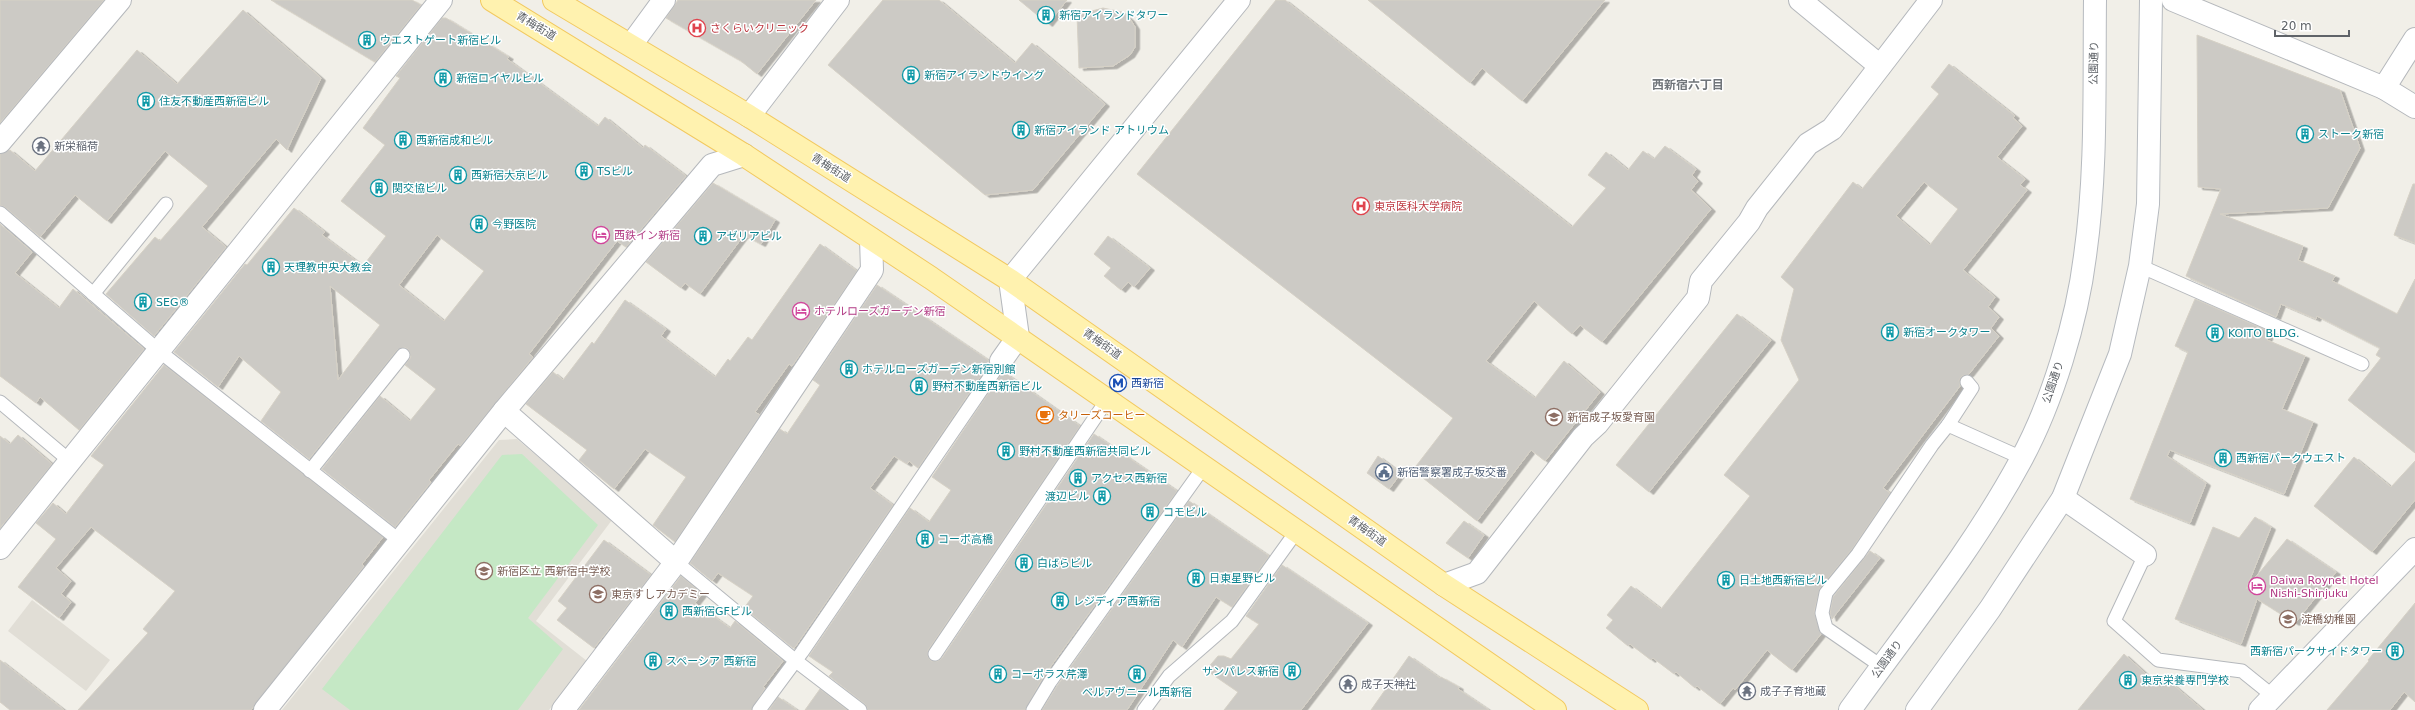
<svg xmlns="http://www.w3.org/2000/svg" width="2415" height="710" font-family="'DejaVu Sans','Noto Sans JP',sans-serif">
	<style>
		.education { fill: #e1ded6 }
		.green { fill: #c5e8c5 }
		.building { fill: #cccac5; stroke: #d6d1c6; fill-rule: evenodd; filter: url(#shadow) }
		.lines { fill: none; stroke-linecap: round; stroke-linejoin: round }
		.lane-casing { stroke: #b5b8bc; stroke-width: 15 }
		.street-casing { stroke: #b5b8bc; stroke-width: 24 }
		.secondary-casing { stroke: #b6babf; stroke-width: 24 }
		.primary-casing { stroke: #f2c960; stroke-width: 24 }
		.lane { stroke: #fff; stroke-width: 13 }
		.street { stroke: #fff; stroke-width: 22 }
		.secondary { stroke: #fff; stroke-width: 22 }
		.primary { stroke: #fff2af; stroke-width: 22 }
		.labels { text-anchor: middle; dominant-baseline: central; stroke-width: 3; stroke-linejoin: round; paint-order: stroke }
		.culture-label { font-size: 11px; fill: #0d838f; stroke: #fff; text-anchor: start }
		.street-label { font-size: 11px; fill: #5f6368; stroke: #fff }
		.health-label { font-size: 11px; fill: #be3a42; stroke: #fff; text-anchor: start }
		.worship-label { font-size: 11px; fill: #5b616d; stroke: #fff; text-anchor: start }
		.hotel-label { font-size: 11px; fill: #b23c85; stroke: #fff; text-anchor: start }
		.transit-label { font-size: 11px; fill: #164399; stroke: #fff; text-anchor: start }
		.food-label { font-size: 11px; fill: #c56008; stroke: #fff; text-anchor: start }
		.education-label { font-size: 11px; fill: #785e54; stroke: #fff; text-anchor: start }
		.service-label { font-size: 11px; fill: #4e5e75; stroke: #fff; text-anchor: start }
		.neighbourhood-label { font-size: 12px; font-weight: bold; fill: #70757a; stroke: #fff }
	</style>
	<defs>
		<filter id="shadow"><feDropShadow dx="4.5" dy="2.5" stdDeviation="0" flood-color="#0004"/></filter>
	</defs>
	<rect width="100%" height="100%" fill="#f1efe8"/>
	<g class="education">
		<polygon points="517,439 612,520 536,621 587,661 549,710 282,710 499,440"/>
		<polygon points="32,600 110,660 86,691 8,631"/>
	</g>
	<polygon class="green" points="522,454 598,525 528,618 563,649 518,710 350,710 322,689 502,455"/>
	<g class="building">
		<polygon points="0,0 104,0 0,123"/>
		<polygon points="271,0 412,0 421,5 375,62"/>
		<polygon points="678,0 816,0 757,74 741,61 666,18"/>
		<polygon points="883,0 939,0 1015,63 1032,43 1105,104 1033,190 985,195 828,65"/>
		<polygon points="1019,0 1067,0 1048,24"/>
		<polygon points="1276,0 1285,0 1572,227 1606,188 1588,175 1606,152 1628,170 1643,151 1654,159 1665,146 1696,169 1692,175 1698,181 1691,190 1711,209 1602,342 1580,325 1572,334 1534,301 1486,361 1535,398 1564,361 1600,392 1545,461 1531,450 1477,521 1413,470 1453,418 1137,174"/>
		<polygon points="1368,0 1605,0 1522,101 1482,68 1470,83"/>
		<polygon points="1103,8 1122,12 1130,19 1135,27 1135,47 1130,55 1113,66 1079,68 1077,15"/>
		<polygon points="243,10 321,78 287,150 276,139 202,227 226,247 154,336 106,294 155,237 160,241 208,186 165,151 107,221 75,195 40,237 5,207 0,205 0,154 10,150 35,171 137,50 177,84"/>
		<path d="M442 18H446L509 57 507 59 598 126 605 117 643 148 645 145 686 176 626 247 617 241 529 354 533 357 460 446 458 444 429 480 431 482 395 527 322 469 380 396 410 421 436 389 405 365 411 357 408 349 404 347 397 350 309 459 261 421 281 392 239 356 218 387 174 352 245 264 247 265 294 208 325 232 322 235 363 266 386 236 341 201 385 145 363 128 400 78 396 76ZM437 235 484 271 444 321 399 285ZM330 286 380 325 338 380Z"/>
		<polygon points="2197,35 2340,90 2360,148 2328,208 2220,214 2303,246 2298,260 2335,276 2332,281 2397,314 2415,279 2415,453 2348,400 2381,358 2376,355 2380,348 2317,316 2316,319 2281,304 2276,317 2186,276 2221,189 2198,187"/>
		<path d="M1949 64 2015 116 2013 118 2022 126 1997 157 2025 179 2020 185 2027 190 1963 270 1995 297 1988 307 1999 317 1991 328 1999 336 1969 374 1962 376 1959 380 1960 386 1883 488 1890 493 1852 549 1820 588 1814 612 1821 634 1792 670 1767 650 1735 690 1733 688 1720 704 1697 686 1695 688 1676 672 1674 674 1653 658 1651 660 1630 644 1628 646 1606 628 1613 620 1607 615 1631 586 1661 609 1750 496 1724 475 1799 380 1781 340 1794 289 1781 277 1853 182 1862 189 1939 94 1931 87ZM1924 182 1958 209 1930 245 1896 216Z"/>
		<polygon points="713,183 775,220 761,244 744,235 700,294 685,283 681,288 646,262"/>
		<polygon points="2413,184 2415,184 2415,243 2394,235"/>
		<polygon points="0,224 32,252 15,273 59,308 73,289 144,349 79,430 40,397 36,403 0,376"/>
		<polygon points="1108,236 1150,268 1134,287 1128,282 1121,290 1104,276 1111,268 1094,254"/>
		<polygon points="820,244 857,271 792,366 789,364 755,412 760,415 675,542 653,525 686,477 645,449 614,489 579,460 587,450 526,404 553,372 563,380 592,342 594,344 625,300 666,329 661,336 715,377 728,359 730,361 748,337 752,340"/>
		<polygon points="877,285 988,360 989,364 918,468 909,461 907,464 894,456 870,488 893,505 795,647 793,648 744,608 753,596 718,573 712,581 690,563 780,429 787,434 820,385 813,380"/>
		<polygon points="2195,299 2270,332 2267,340 2305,356 2282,409 2313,422 2284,494 2170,450 2167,456 2206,483 2190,523 2130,499 2188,352 2175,346"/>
		<polygon points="1737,314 1771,340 1649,492 1616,465"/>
		<polygon points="164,365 383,537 362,564 364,566 251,710 78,710 148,633 143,629 175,591 91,527 56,568 71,581 61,594 71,602 59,618 18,587 56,539 36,523 53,503 66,514 104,465 91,456"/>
		<polygon points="1002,373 1005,373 1080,426 928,650 928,657 931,661 938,661 942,658 1094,434 1177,491 1043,677 1025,710 868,710 865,704 829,676 833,672 809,656 910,508 929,522 951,490 932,477"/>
		<polygon points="18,435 52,464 0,528 0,436 10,444"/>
		<polygon points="1378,456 1401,473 1389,489 1367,473"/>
		<polygon points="2354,457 2391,487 2415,461 2415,500 2372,552 2314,506"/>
		<polygon points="1189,501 1269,556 1232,607 1216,597 1182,647 1173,640 1127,710 1042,710 1057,686"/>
		<polygon points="2255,517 2271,527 2246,589 2287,539 2336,572 2295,623 2257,599 2241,644 2175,619 2213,527 2239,538"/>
		<polygon points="1464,521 1484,535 1468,558 1446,543"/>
		<polygon points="604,540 651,575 594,648 557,620 567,608 558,601"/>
		<polygon points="1870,551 1880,558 1832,619 1830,613 1833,597"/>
		<polygon points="1282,565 1368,623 1301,710 1224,710 1238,692 1206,670 1218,656 1224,656 1231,659 1259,624 1246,616"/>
		<polygon points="681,576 702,594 695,603 730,628 735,621 783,661 763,687 765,688 751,710 579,710"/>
		<polygon points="2415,603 2415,702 2404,692 2390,710 2327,710 2369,661 2368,660"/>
		<polygon points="2124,654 2157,684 2164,677 2203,710 2078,710"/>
		<polygon points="1409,656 1440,678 1441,677 1459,687 1458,689 1489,710 1371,710"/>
		<polygon points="0,660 64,710 10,710 0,702"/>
		<polygon points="820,689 847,710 805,710"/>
		<polygon points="778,697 797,710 769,710"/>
	</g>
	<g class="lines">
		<g class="lane-casing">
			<g id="lane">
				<polyline points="0,213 159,351 400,541"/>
				<polyline points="2140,266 2362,364"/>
				<polyline points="93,294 166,204"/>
				<polyline points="0,402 70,461"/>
				<polyline points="1948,425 1972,388 1967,382"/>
				<polyline points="310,471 403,355"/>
				<polyline points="2145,555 2114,621 2158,660 2242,671 2273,696"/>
				<polyline points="676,562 796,661 860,710"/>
				<polyline points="935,654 1107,400"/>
				<polyline points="1881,666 1826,628 1822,613 1826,593 1858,554 1932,445 1948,425 2022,458"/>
				<polyline points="759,710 802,652 1001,361"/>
				<polyline points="1033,710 1050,682 1203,468"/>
				<polyline points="1144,710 1169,676 1232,621 1296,532"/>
			</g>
		</g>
		<g class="street-casing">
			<g id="street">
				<polyline points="1800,0 1880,66"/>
				<polyline points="2173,0 2384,88 2415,39"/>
				<polyline points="631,45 664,0"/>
				<polyline points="2384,88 2415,107"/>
				<polyline points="749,116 838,0"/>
				<polyline points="0,142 120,0"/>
				<polyline points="1001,361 1018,337 1010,280 1239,0"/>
				<polyline points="504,411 676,562"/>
				<polyline points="2063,498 2145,555"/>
				<polyline points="0,548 441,0"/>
				<polyline points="1444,585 1477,573 1583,437 1597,424 1698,298 1701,281 1749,222 1757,208 1808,144 1832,129 1931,0"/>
				<polyline points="265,710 504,411 712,165 744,155"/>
				<polyline points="563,710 676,562 872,270 871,239"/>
			</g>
		</g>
		<g class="secondary-casing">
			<g id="secondary">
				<path d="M1850 710C1909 628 1973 549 2021 460 2052 403 2077 321 2085 256 2097 172 2094 85 2095 0"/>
				<polyline points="1917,710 1990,609 2063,498 2120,354 2140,266 2148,204 2151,0"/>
				<polyline points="2260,710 2415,549"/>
			</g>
		</g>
		<g class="primary-casing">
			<g id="primary">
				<polyline points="492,0 744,155 931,278 1555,710"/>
				<polyline points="554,0 749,116 1010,280 1444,585 1637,710"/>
			</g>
		</g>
		<use href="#lane" class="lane"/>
		<use href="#street" class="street"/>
		<use href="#secondary" class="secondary"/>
		<use href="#primary" class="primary"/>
	</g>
	<defs>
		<g id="building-ring" transform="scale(0.9)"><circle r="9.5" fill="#fff" stroke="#0f9aa8" stroke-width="1.5"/><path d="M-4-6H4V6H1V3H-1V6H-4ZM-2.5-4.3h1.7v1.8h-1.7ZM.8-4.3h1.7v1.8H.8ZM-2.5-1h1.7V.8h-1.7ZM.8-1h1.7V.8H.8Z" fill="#0f9aa8"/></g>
		<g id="hospital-ring" transform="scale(0.9)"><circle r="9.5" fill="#fff" stroke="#e0444e" stroke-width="1.5"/><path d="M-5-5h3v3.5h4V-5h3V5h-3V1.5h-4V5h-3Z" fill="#e0444e"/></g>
		<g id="temple-ring" transform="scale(0.9)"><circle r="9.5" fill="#fff" stroke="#6b7280" stroke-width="1.5"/><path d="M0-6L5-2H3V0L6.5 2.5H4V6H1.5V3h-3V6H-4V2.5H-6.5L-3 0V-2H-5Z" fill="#6b7280"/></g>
		<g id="hotel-ring" transform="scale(0.9)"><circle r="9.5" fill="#fff" stroke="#d1479c" stroke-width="1.5"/><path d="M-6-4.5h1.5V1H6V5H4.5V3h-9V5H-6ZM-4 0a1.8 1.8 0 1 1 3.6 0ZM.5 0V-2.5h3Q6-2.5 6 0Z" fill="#d1479c"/></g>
		<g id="metro-ring" transform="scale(0.9)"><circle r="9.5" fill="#fff" stroke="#1a4fb4" stroke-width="1.5"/><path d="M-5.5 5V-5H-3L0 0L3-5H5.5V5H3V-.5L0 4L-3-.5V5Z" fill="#1a4fb4"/></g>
		<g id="cafe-ring" transform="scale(0.9)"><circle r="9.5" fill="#fff" stroke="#e8710a" stroke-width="1.5"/><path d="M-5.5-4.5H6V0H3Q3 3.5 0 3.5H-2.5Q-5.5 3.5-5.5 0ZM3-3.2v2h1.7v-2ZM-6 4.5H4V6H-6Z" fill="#e8710a"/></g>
		<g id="school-ring" transform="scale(0.9)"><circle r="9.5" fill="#fff" stroke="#8d6e63" stroke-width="1.5"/><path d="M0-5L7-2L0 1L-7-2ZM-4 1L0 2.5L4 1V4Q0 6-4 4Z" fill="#8d6e63"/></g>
		<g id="civic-ring" transform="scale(0.9)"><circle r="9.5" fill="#fff" stroke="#5c6f8a" stroke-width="1.5"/><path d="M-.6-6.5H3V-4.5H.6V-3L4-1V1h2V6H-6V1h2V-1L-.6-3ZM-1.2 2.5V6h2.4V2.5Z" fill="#5c6f8a"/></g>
		<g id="university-ring" transform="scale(0.9)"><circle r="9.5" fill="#fff" stroke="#8d6e63" stroke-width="1.5"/><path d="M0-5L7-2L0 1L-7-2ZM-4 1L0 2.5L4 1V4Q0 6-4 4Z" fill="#8d6e63"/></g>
	</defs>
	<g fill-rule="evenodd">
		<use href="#building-ring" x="1046" y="15"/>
		<use href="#hospital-ring" x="697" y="28"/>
		<use href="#building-ring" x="367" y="40"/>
		<use href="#building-ring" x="911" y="75"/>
		<use href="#building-ring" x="443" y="78"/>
		<use href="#building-ring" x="146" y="101"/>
		<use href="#building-ring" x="1021" y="130"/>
		<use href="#building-ring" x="2305" y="134"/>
		<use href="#building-ring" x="403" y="140"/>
		<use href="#temple-ring" x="41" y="146"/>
		<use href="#building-ring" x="584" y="171"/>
		<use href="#building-ring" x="458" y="175"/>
		<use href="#building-ring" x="379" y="188"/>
		<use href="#hospital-ring" x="1361" y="206"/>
		<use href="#building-ring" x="479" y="224"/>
		<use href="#hotel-ring" x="601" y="235"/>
		<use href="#building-ring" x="703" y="236"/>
		<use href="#building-ring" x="271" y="267"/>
		<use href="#building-ring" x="143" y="302"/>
		<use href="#hotel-ring" x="801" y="311"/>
		<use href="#building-ring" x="1890" y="332"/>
		<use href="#building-ring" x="2215" y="333"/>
		<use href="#building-ring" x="849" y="369"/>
		<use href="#metro-ring" x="1118" y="383"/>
		<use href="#building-ring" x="919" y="386"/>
		<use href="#cafe-ring" x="1045" y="415"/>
		<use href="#school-ring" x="1554" y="417"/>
		<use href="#building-ring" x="1006" y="451"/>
		<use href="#building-ring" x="2223" y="458"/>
		<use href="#civic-ring" x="1384" y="472"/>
		<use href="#building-ring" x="1078" y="478"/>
		<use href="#building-ring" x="1102" y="496"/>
		<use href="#building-ring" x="1150" y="512"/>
		<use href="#building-ring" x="925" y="539"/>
		<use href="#building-ring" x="1024" y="563"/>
		<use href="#school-ring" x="484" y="571"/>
		<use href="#building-ring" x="1196" y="578"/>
		<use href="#building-ring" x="1726" y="580"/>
		<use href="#hotel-ring" x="2257" y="586"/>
		<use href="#university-ring" x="598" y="594"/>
		<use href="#building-ring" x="1060" y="601"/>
		<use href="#building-ring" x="669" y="611"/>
		<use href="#school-ring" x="2288" y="619"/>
		<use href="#building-ring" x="2395" y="651"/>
		<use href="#building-ring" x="653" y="661"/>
		<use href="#building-ring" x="1292" y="671"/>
		<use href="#building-ring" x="998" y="674"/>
		<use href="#building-ring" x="1137" y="674"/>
		<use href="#building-ring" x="2128" y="680"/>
		<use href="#temple-ring" x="1348" y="684"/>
		<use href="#temple-ring" x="1747" y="691"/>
	</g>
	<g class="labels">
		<g class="culture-label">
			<text x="1059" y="15">新宿アイランドタワー</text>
			<text x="380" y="40">ウエストゲート新宿ビル</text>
			<text x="924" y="75">新宿アイランドウイング</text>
			<text x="456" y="78">新宿ロイヤルビル</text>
			<text x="159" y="101">住友不動産西新宿ビル</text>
			<text x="1034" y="130">新宿アイランド アトリウム</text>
			<text x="2318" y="134">ストーク新宿</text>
			<text x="416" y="140">西新宿成和ビル</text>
			<text x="597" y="171">TSビル</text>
			<text x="471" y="175">西新宿大京ビル</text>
			<text x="392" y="188">関交協ビル</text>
			<text x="492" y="224">今野医院</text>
			<text x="716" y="236">アゼリアビル</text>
			<text x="284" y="267">天理教中央大教会</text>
			<text x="156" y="302">SEG®</text>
			<text x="1903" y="332">新宿オークタワー</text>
			<text x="2228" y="333">KOITO BLDG.</text>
			<text x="862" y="369">ホテルローズガーデン新宿別館</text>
			<text x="932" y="386">野村不動産西新宿ビル</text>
			<text x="1019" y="451">野村不動産西新宿共同ビル</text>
			<text x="2236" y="458">西新宿パークウエスト</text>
			<text x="1091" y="478">アクセス西新宿</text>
			<text x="1089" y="496" text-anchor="end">渡辺ビル</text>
			<text x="1163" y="512">コモビル</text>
			<text x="938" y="539">コーポ高橋</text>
			<text x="1037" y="563">白ばらビル</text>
			<text x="1209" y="578">日東星野ビル</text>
			<text x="1739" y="580">日土地西新宿ビル</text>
			<text x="1073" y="601">レジディア西新宿</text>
			<text x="682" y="611">西新宿GFビル</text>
			<text x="2382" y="651" text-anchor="end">西新宿パークサイドタワー</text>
			<text x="666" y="661">スペーシア 西新宿</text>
			<text x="1279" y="671" text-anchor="end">サンパレス新宿</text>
			<text x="1011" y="674">コーポラス芹澤</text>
			<text x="2141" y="680">東京栄養専門学校</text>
			<text x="1137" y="692" text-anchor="middle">ベルアヴニール西新宿</text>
		</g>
		<g class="street-label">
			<text transform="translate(536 26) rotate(31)">青梅街道</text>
			<text transform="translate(2094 63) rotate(-89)">公園通り</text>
			<text transform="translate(831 168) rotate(32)">青梅街道</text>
			<text transform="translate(1102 344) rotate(35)">青梅街道</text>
			<text transform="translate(2053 382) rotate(-71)">公園通り</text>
			<text transform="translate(1367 531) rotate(35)">青梅街道</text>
			<text transform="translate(1887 659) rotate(-54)">公園通り</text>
		</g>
		<g class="health-label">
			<text x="710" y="28">さくらいクリニック</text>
			<text x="1374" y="206">東京医科大学病院</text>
		</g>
		<g class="worship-label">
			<text x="54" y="146">新栄稲荷</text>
			<text x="1361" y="684">成子天神社</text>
			<text x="1760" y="691">成子子育地蔵</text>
		</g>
		<g class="hotel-label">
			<text x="614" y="235">西鉄イン新宿</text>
			<text x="814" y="311">ホテルローズガーデン新宿</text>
			<text x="2270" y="580">Daiwa Roynet Hotel<tspan x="2270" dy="13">Nishi-Shinjuku</tspan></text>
		</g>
		<g class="transit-label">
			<text x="1131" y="383">西新宿</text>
		</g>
		<g class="food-label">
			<text x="1058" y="415">タリーズコーヒー</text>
		</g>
		<g class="education-label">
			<text x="1567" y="417">新宿成子坂愛育園</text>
			<text x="497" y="571">新宿区立 西新宿中学校</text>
			<text x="611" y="594">東京すしアカデミー</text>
			<text x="2301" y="619">淀橋幼稚園</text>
		</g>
		<g class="service-label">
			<text x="1397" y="472">新宿警察署成子坂交番</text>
		</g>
		<g class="neighbourhood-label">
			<text x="1688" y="85">西新宿六丁目</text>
		</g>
	</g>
	<path d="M2275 30v6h74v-6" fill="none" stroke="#5f6368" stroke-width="2"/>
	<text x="2281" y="30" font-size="12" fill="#5f6368" stroke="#ffffff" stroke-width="3" paint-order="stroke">20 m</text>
</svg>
